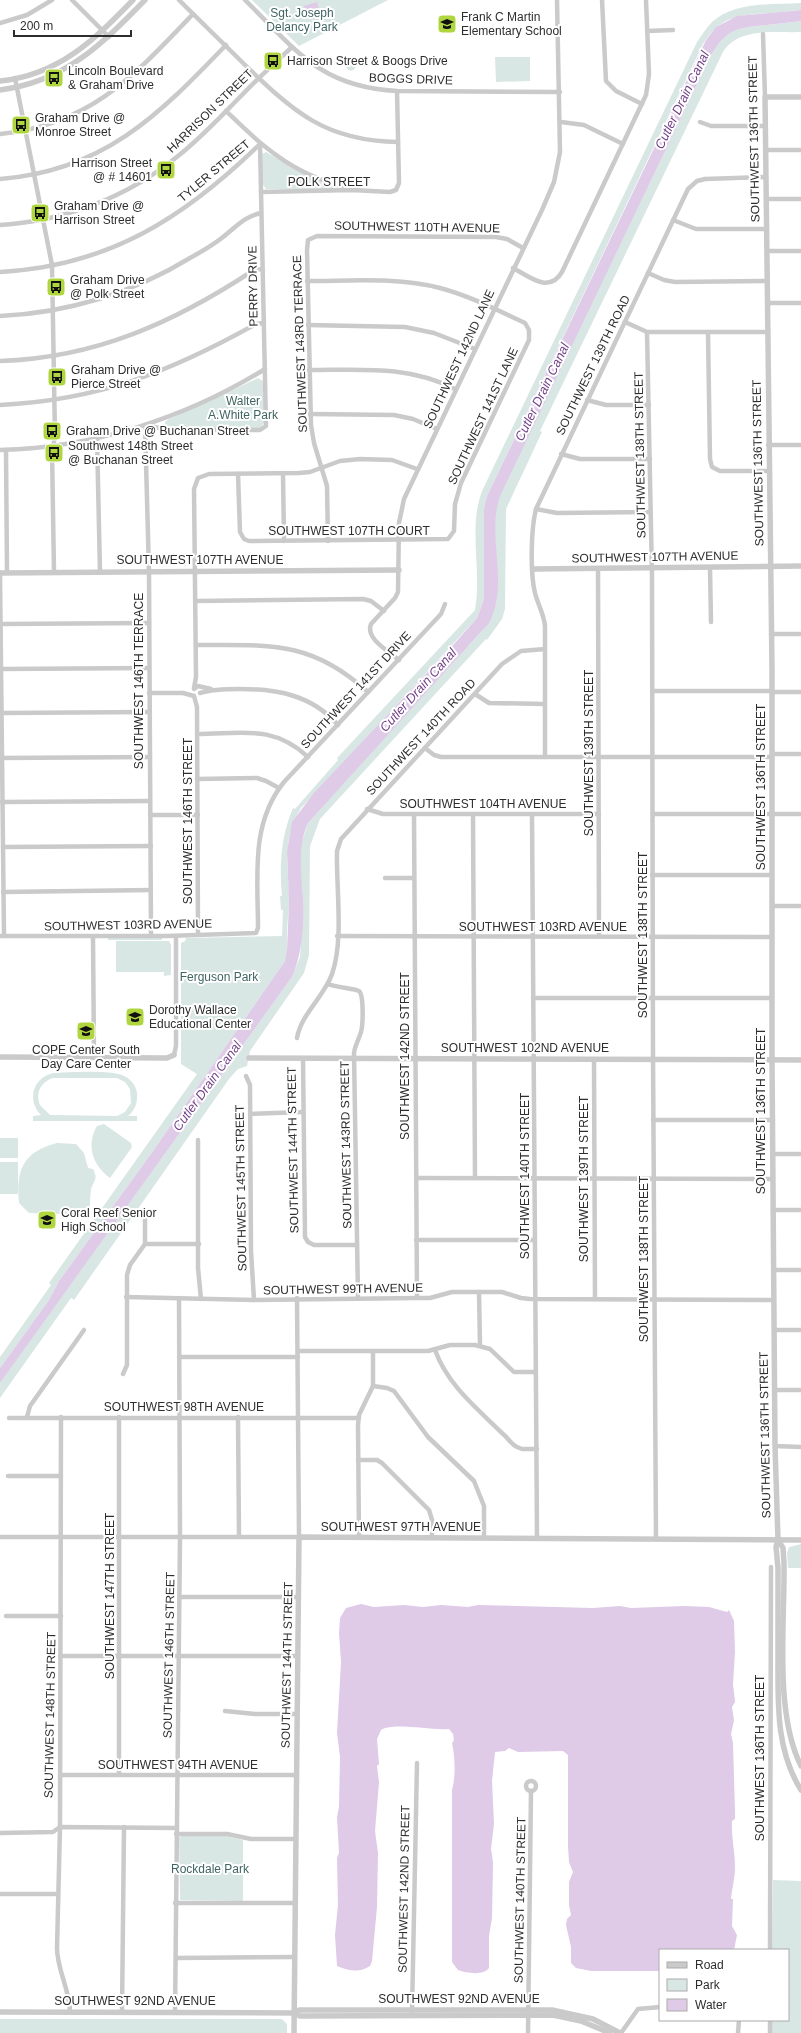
<svg xmlns="http://www.w3.org/2000/svg" width="801" height="2033" font-family="Arial,sans-serif">
	<style>
		.green { fill: #d9e7e4; fill-rule: evenodd }
		.water { fill: #dfcae8 }
		.lines { fill: none; stroke-linecap: round; stroke-linejoin: round }
		.minor { stroke: #cacaca; stroke-width: 4.5 }
		.tertiary { stroke: #cacaca; stroke-width: 5.5 }
		.labels { text-anchor: middle; dominant-baseline: central; stroke-width: 4; stroke-linejoin: round; paint-order: stroke }
		.park-label { font-size: 12px; fill: #3f6560; stroke: #fff }
		.poi-label { font-size: 12px; fill: #2d2d2d; stroke: #fff; text-anchor: start }
		.street-label { font-size: 12px; fill: #2d2d2d; stroke: #fff }
		.water-label { font-size: 13px; font-style: italic; fill: #744388; stroke: #fff }
	</style>
	<rect width="100%" height="100%" fill="#fff"/>
	<g class="green">
		<polygon points="252,0 388,0 299,46"/>
		<path d="M801 3V10C791 10 780 13 770 13 739 15 721 15 703 44L487 496 484 508 485 582 484 599 477 618 301 808C281 840 289 866 289 900 289 912 287 923 287 934 287 943 288 953 285 961L153 1151 59 1281 49 1300 0 1368V1357L51 1285 49 1283 197 1074 181 1064V943L185 941 186 938 282 936 283 910H281L280 896H282C279 865 281 836 293 808L295 809 338 760 337 758 475 610C482 571 468 528 482 491L697 42C702 35 706 28 712 22 735 1 772 5 801 3Z"/>
		<path d="M801 21V32C775 33 738 27 723 52L540 431 542 432 506 509 505 609 502 619 487 640 486 639 320 819 310 846 309 955 304 973 250 1051 247 1066 238 1069 229 1079 74 1300 71 1298 0 1398V1383L4 1377 292 977 300 957 303 909 300 874V847L308 823 380 742 480 633C514 592 485 542 499 496L710 57C727 27 736 28 767 25 779 24 790 22 801 21Z"/>
		<polygon points="495,57 530,57 530,81 496,82"/>
		<circle cx="351" cy="66" r="4.5"/>
		<polygon points="266,152 285,163 337,187 337,189 266,189 262,183 262,154"/>
		<polygon points="258,378 263,381 265,422 260,428 168,428 165,425 165,422 169,419 197,407"/>
		<rect x="108" y="938" width="54" height="2"/>
		<polygon points="116,941 169,941 171,945 171,975 164,976 164,972 116,972"/>
		<path d="M53 1073C68 1072 109 1070 122 1075 130 1078 136 1085 137 1093 138 1102 135 1110 128 1116H137V1121H33V1116L41 1115C27 1101 32 1078 53 1073ZM53 1078H117L125 1082 130 1089 131 1103 125 1112 117 1116 50 1115 40 1105C35 1093 41 1082 53 1078Z"/>
		<path d="M104 1124 131 1143 132 1147 110 1178C92 1165 86 1145 97 1126Z"/>
		<rect x="0" y="1138" width="18" height="20"/>
		<path d="M57 1143 76 1144 84 1153 88 1168 93 1169C99 1181 93 1180 91 1190 90 1197 90 1202 90 1209L81 1218 63 1216V1214L29 1213 19 1203C16 1169 23 1152 57 1143Z"/>
		<rect x="0" y="1162" width="18" height="32"/>
		<polygon points="801,1544 801,1568 788,1568 787,1553 789,1547"/>
		<polygon points="181,1836 225,1836 243,1840 243,1901 180,1900 179,1838"/>
		<polygon points="801,1872 801,2033 772,2033 772,2020 788,2020 788,1950 772,1950 773,1880 801,1881"/>
		<polygon points="0,2019 282,2019 287,2024 287,2033 0,2033"/>
	</g>
	<g class="water">
		<polygon points="317,2 321,16 313,19 310,11 306,13 304,6"/>
		<path d="M801 10V21C790 22 779 24 767 25 736 28 727 28 710 57L500 496C486 537 510 583 489 623L308 823C298 845 301 865 302 889 305 916 303 953 292 977L0 1383V1368L49 1300 59 1281 153 1151 285 961 287 950 289 901 287 851 292 822 313 794 454 644 477 618 484 599V508L487 496 706 40 716 27 737 16Z"/>
		<path d="M361 1604 374 1607 404 1605 423 1607 441 1605 468 1607 478 1605 593 1608 620 1606 631 1608 685 1606 709 1607 727 1612 729 1610 734 1621 735 1652 733 1684 735 1702 732 1707 734 1720 731 1734 733 1743 735 1812V1819L732 1821C731 1836 735 1851 735 1867 735 1878 732 1888 731 1899H733L732 1926 737 1935 734 1950H660V1971H591L576 1968 571 1963V1947L566 1925 567 1919 571 1915 569 1905V1882L573 1872 569 1862 568 1846V1755L563 1751 518 1752 509 1748 505 1751 495 1752 492 1781 494 1824 491 1849 493 1862 492 1918 489 1936V1968C483 1976 467 1973 458 1970L452 1962V1790C456 1776 455 1757 452 1743L454 1740 453 1734 449 1729C432 1731 394 1722 381 1730L377 1739 379 1764 377 1766 379 1782 375 1831 378 1853 377 1907 372 1961 370 1966C360 1973 348 1971 337 1966L335 1935 338 1905 337 1858 339 1853 337 1817 339 1807 340 1757 337 1733 341 1662 339 1633 340 1618 346 1608Z"/>
	</g>
	<g class="lines">
		<g class="minor">
			<polyline points="72,0 109,37"/>
			<path d="M179 0C200 21 222 42 244 64 294 112 325 141 398 142"/>
			<path d="M245 0C296 50 320 87 397 91L560 92"/>
			<polyline points="602,0 606,81 616,91 642,104"/>
			<polyline points="0,23 27,15 52,0"/>
			<polyline points="647,31 673,30"/>
			<polyline points="763,34 765,97"/>
			<polyline points="15,78 52,265 55,437 52,451 54,572"/>
			<path d="M226 111C250 134 273 157 304 172 318 179 334 184 350 189"/>
			<polyline points="561,122 584,125 623,144"/>
			<polyline points="700,122 711,126 765,126"/>
			<path d="M0 134C90 125 134 76 193 14"/>
			<polyline points="766,150 801,150"/>
			<path d="M0 179C103 171 158 116 226 45"/>
			<polyline points="261,192 352,190 390,192 396,190 399,183 397,91"/>
			<polyline points="766,199 801,199"/>
			<polyline points="673,220 696,229 766,229"/>
			<path d="M0 225C65 221 128 197 178 156 201 138 221 116 242 95 258 78 275 63 292 47"/>
			<polyline points="767,251 801,251"/>
			<path d="M513 268C530 277 549 294 562 272L646 95 649 74 646 0"/>
			<path d="M0 272C109 266 184 218 260 144"/>
			<polyline points="648,273 664,280 675,282 767,281"/>
			<polyline points="768,303 801,303"/>
			<path d="M0 316C67 313 133 293 190 258 201 252 213 245 223 237 236 227 245 216 261 213"/>
			<polyline points="625,322 647,332 768,332"/>
			<polyline points="308,325 405,327 434,333 475,349"/>
			<polyline points="647,332 652,576 653,1055 656,1539"/>
			<polyline points="708,332 710,459 712,467 720,471 768,471"/>
			<path d="M0 361C96 358 175 322 254 270L262 269"/>
			<path d="M309 370C361 370 408 365 455 389"/>
			<polyline points="587,400 606,405 649,405"/>
			<path d="M0 405C99 400 170 372 256 324L264 323"/>
			<polyline points="310,414 394,415 413,419 437,429"/>
			<polyline points="97,438 100,572"/>
			<polyline points="768,445 801,445"/>
			<path d="M0 450C93 448 186 418 265 369"/>
			<polyline points="6,450 7,573"/>
			<polyline points="561,454 580,459 650,459"/>
			<path d="M238 474 240 532 244 539 249 541 448 539 454 531 455 504 461 483 529 340V330L525 323C497 310 470 296 440 288 397 277 351 281 307 281"/>
			<polyline points="283,474 284,541"/>
			<polyline points="536,509 557,513 650,512"/>
			<polyline points="328,541 327,486 314,443 311,425 307,250 308,240 317,236 496,237 507,239 523,248"/>
			<polyline points="710,568 711,622"/>
			<polyline points="598,569 599,936"/>
			<polyline points="0,573 4,936"/>
			<polyline points="196,601 363,599 371,601 384,611"/>
			<polyline points="1,624 149,623"/>
			<polyline points="771,634 801,634"/>
			<path d="M196 645C269 645 311 640 368 692"/>
			<path d="M399 660C389 651 365 639 371 624L395 598 398 592 399 523 404 499 542 210 554 182 560 152 557 0"/>
			<polyline points="1,669 149,668"/>
			<polyline points="194,688 196,677 194,489 198,478 209,474 299,473 310,472 340,461 360,459 392,460 417,469"/>
			<polyline points="194,689 198,686 211,689"/>
			<polyline points="652,691 772,691"/>
			<polyline points="772,692 801,692"/>
			<polyline points="149,693 183,693 194,696"/>
			<path d="M200 693C213 689 227 689 240 689 277 689 312 695 338 725"/>
			<polyline points="475,694 489,703 545,704"/>
			<polyline points="194,696 197,707 198,934"/>
			<polyline points="2,713 150,712"/>
			<path d="M197 734C241 734 273 724 308 757"/>
			<polyline points="425,748 434,755 441,757 772,757"/>
			<polyline points="772,754 801,754"/>
			<path d="M545 756V626C544 614 538 605 535 593 530 573 531 528 536 509L688 189 697 181 705 179 766 177"/>
			<polyline points="0,758 150,757"/>
			<polyline points="197,779 257,778 266,781 279,788"/>
			<polyline points="2,802 150,801"/>
			<polyline points="367,809 383,814 599,814"/>
			<polyline points="414,814 417,1298"/>
			<polyline points="473,814 475,1178"/>
			<polyline points="532,814 537,1538"/>
			<polyline points="653,814 801,814"/>
			<polyline points="150,815 198,815"/>
			<polyline points="3,847 151,846"/>
			<polyline points="652,875 772,875"/>
			<polyline points="385,878 414,878"/>
			<polyline points="3,892 151,890"/>
			<polyline points="772,906 801,906"/>
			<path d="M0 936H167L256 933 258 928C258 877 250 824 284 782L441 614 445 604"/>
			<polyline points="151,936 149,572 145,425 169,430 260,430 266,426 260,144"/>
			<polyline points="337,936 772,937"/>
			<polyline points="93,937 94,1057"/>
			<path d="M328 984C335 987 356 989 359 991 364 995 363 1025 361 1032 359 1039 355 1045 354 1053L358 1298"/>
			<polyline points="533,998 772,998"/>
			<path d="M297 1038C301 1014 324 997 332 974 344 940 336 888 337 851L341 839 502 664 521 651 545 649"/>
			<polyline points="174,1055 176,1046 176,936"/>
			<polyline points="303,1058 305,1237 308,1242 314,1245 357,1245"/>
			<polyline points="594,1059 595,1299"/>
			<polyline points="246,1076 250,1085 251,1251 254,1300"/>
			<polyline points="250,1114 303,1112"/>
			<polyline points="653,1120 773,1120"/>
			<polyline points="198,1140 198,1268 201,1299"/>
			<polyline points="773,1154 801,1154"/>
			<polyline points="416,1178 773,1179"/>
			<polyline points="773,1210 801,1210"/>
			<polyline points="416,1240 535,1240"/>
			<polyline points="145,1244 199,1244"/>
			<polyline points="774,1270 801,1270"/>
			<polyline points="479,1292 480,1345"/>
			<polyline points="126,1297 254,1300 417,1298 430,1298 452,1292 502,1292 521,1298 530,1299 774,1300"/>
			<polyline points="774,1330 801,1330"/>
			<path d="M435 1350C448 1386 478 1409 503 1434 508 1438 511 1444 517 1447L522 1449H537"/>
			<polyline points="298,1351 428,1351 450,1345 475,1345 490,1349 514,1372 536,1372"/>
			<polyline points="179,1357 298,1357"/>
			<polyline points="123,1374 127,1365 127,1275 130,1265 145,1244 145,1214"/>
			<polyline points="373,1386 387,1388 394,1391 428,1437 474,1481 484,1506 484,1538"/>
			<polyline points="775,1390 801,1390"/>
			<polyline points="27,1417 30,1406 84,1330"/>
			<path d="M61 1417 60 1827 57 1948C57 1970 70 1990 70 2012"/>
			<polyline points="238,1417 239,1537"/>
			<polyline points="9,1418 359,1418"/>
			<polyline points="775,1446 801,1447"/>
			<polyline points="358,1460 377,1460 382,1463 429,1510 432,1520 432,1538"/>
			<polyline points="8,1476 61,1476"/>
			<polyline points="0,1537 299,1537 297,1298"/>
			<polyline points="359,1537 358,1425 359,1415 373,1386 373,1351"/>
			<polyline points="180,1597 299,1597"/>
			<polyline points="6,1616 61,1616"/>
			<polyline points="60,1656 298,1656"/>
			<polyline points="225,1711 255,1714 297,1714"/>
			<polyline points="60,1775 296,1775"/>
			<polyline points="119,1775 119,1417"/>
			<circle cx="531" cy="1786" r="5"/>
			<polyline points="0,1833 53,1832 60,1827 177,1828"/>
			<polyline points="176,1834 227,1834 251,1839 295,1839"/>
			<polyline points="0,1894 58,1894"/>
			<polyline points="175,1903 294,1903"/>
			<polyline points="770,1950 771,1567"/>
			<polyline points="176,1958 294,1957"/>
			<polyline points="122,2012 124,1827"/>
			<polyline points="175,2012 180,1537 179,1298"/>
			<polyline points="412,2013 417,1763"/>
			<polyline points="528,2033 531,1791"/>
			<polyline points="621,2033 638,2009 660,2007"/>
			<polyline points="738,2033 739,2020"/>
			<polyline points="770,2033 770,2020"/>
		</g>
		<g class="tertiary">
			<path d="M0 81C59 75 94 40 133 0"/>
			<path d="M0 90C65 82 102 44 145 0"/>
			<path d="M801 97H765L772 669V1060L775 1446 778 1540 776 1547 778 1568C778 1599 778 1629 778 1660 778 1705 776 1750 801 1790"/>
			<polyline points="533,569 801,566"/>
			<polyline points="0,573 399,570"/>
			<polyline points="0,1057 167,1058 174,1055"/>
			<polyline points="249,1058 801,1060"/>
			<path d="M778 1540 783 1548 784 1563C785 1623 774 1712 801 1766"/>
			<polyline points="0,2012 294,2013 299,2010 552,2010 593,2019 620,2033"/>
			<polyline points="294,2013 300,2016 553,2015 581,2021 610,2033"/>
			<polyline points="294,2033 299,1537 801,1540"/>
		</g>
	</g>
	<defs>
		<g id="school-square" transform="scale(1)"><rect x="-9" y="-9" width="18" height="18" rx="4" fill="#afd53f" stroke="#fff"/><path d="M0-5L7-2L0 1L-7-2ZM-4 1L0 2.5L4 1V4Q0 6-4 4Z" fill="#111"/></g>
		<g id="bus-square" transform="scale(1)"><rect x="-9" y="-9" width="18" height="18" rx="4" fill="#afd53f" stroke="#fff"/><path d="M-5-6H5V4H4V6H2V4H-2V6H-4V4H-5ZM-3.5-4V0h7V-4ZM-3.5 1.2v1.5H-2V1.2ZM2 1.2v1.5H3.5V1.2Z" fill="#111"/></g>
	</defs>
	<g fill-rule="evenodd">
		<use href="#school-square" x="447" y="24"/>
		<use href="#bus-square" x="273" y="61"/>
		<use href="#bus-square" x="54" y="78"/>
		<use href="#bus-square" x="21" y="125"/>
		<use href="#bus-square" x="166" y="170"/>
		<use href="#bus-square" x="40" y="213"/>
		<use href="#bus-square" x="56" y="287"/>
		<use href="#bus-square" x="57" y="377"/>
		<use href="#bus-square" x="52" y="431"/>
		<use href="#bus-square" x="54" y="453"/>
		<use href="#school-square" x="135" y="1017"/>
		<use href="#school-square" x="86" y="1031"/>
		<use href="#school-square" x="47" y="1220"/>
	</g>
	<g class="labels">
		<g class="park-label">
			<text x="302" y="13">Sgt. Joseph<tspan x="302" dy="14">Delancy Park</tspan></text>
			<text x="243" y="401">Walter<tspan x="243" dy="14">A.White Park</tspan></text>
			<text x="219" y="977">Ferguson Park</text>
			<text x="210" y="1869">Rockdale Park</text>
		</g>
		<g class="poi-label">
			<text x="461" y="17">Frank C Martin<tspan x="461" dy="14">Elementary School</tspan></text>
			<text x="287" y="61">Harrison Street &amp; Boogs Drive</text>
			<text x="68" y="71">Lincoln Boulevard<tspan x="68" dy="14">&amp; Graham Drive</tspan></text>
			<text x="35" y="118">Graham Drive @<tspan x="35" dy="14">Monroe Street</tspan></text>
			<text x="152" y="163" text-anchor="end">Harrison Street<tspan x="152" dy="14">@ # 14601</tspan></text>
			<text x="54" y="206">Graham Drive @<tspan x="54" dy="14">Harrison Street</tspan></text>
			<text x="70" y="280">Graham Drive<tspan x="70" dy="14">@ Polk Street</tspan></text>
			<text x="71" y="370">Graham Drive @<tspan x="71" dy="14">Pierce Street</tspan></text>
			<text x="66" y="431">Graham Drive @ Buchanan Street</text>
			<text x="68" y="446">Southwest 148th Street<tspan x="68" dy="14">@ Buchanan Street</tspan></text>
			<text x="149" y="1010">Dorothy Wallace<tspan x="149" dy="14">Educational Center</tspan></text>
			<text x="86" y="1050" text-anchor="middle">COPE Center South<tspan x="86" dy="14">Day Care Center</tspan></text>
			<text x="61" y="1213">Coral Reef Senior<tspan x="61" dy="14">High School</tspan></text>
		</g>
		<g class="street-label">
			<text transform="translate(411 79) rotate(2)">BOGGS DRIVE</text>
			<text transform="translate(210 111) rotate(-44)">HARRISON STREET</text>
			<text transform="translate(754 139) rotate(-91)">SOUTHWEST 136TH STREET</text>
			<text transform="translate(214 171) rotate(-40)">TYLER STREET</text>
			<text x="329" y="182">POLK STREET</text>
			<text transform="translate(417 227) rotate(1)">SOUTHWEST 110TH AVENUE</text>
			<text transform="translate(253 286) rotate(-91)">PERRY DRIVE</text>
			<text transform="translate(300 344) rotate(-92)">SOUTHWEST 143RD TERRACE</text>
			<text transform="translate(459 359) rotate(-65)">SOUTHWEST 142ND LANE</text>
			<text transform="translate(593 365) rotate(-64)">SOUTHWEST 139TH ROAD</text>
			<text transform="translate(483 416) rotate(-65)">SOUTHWEST 141ST LANE</text>
			<text transform="translate(640 455) rotate(-91)">SOUTHWEST 138TH STREET</text>
			<text transform="translate(758 463) rotate(-91)">SOUTHWEST 136TH STREET</text>
			<text x="349" y="531">SOUTHWEST 107TH COURT</text>
			<text transform="translate(655 557) rotate(-1)">SOUTHWEST 107TH AVENUE</text>
			<text x="200" y="560">SOUTHWEST 107TH AVENUE</text>
			<text transform="translate(139 681) rotate(-90)">SOUTHWEST 146TH TERRACE</text>
			<text transform="translate(356 690) rotate(-47)">SOUTHWEST 141ST DRIVE</text>
			<text transform="translate(421 737) rotate(-47)">SOUTHWEST 140TH ROAD</text>
			<text transform="translate(589 753) rotate(-90)">SOUTHWEST 139TH STREET</text>
			<text transform="translate(761 787) rotate(-90)">SOUTHWEST 136TH STREET</text>
			<text x="483" y="804">SOUTHWEST 104TH AVENUE</text>
			<text transform="translate(188 821) rotate(-90)">SOUTHWEST 146TH STREET</text>
			<text transform="translate(128 925) rotate(-1)">SOUTHWEST 103RD AVENUE</text>
			<text x="543" y="927">SOUTHWEST 103RD AVENUE</text>
			<text transform="translate(643 935) rotate(-90)">SOUTHWEST 138TH STREET</text>
			<text x="525" y="1048">SOUTHWEST 102ND AVENUE</text>
			<text transform="translate(405 1056) rotate(-90)">SOUTHWEST 142ND STREET</text>
			<text transform="translate(761 1111) rotate(-90)">SOUTHWEST 136TH STREET</text>
			<text transform="translate(346 1145) rotate(-91)">SOUTHWEST 143RD STREET</text>
			<text transform="translate(293 1150) rotate(-91)">SOUTHWEST 144TH STREET</text>
			<text transform="translate(525 1176) rotate(-90)">SOUTHWEST 140TH STREET</text>
			<text transform="translate(584 1179) rotate(-90)">SOUTHWEST 139TH STREET</text>
			<text transform="translate(241 1188) rotate(-91)">SOUTHWEST 145TH STREET</text>
			<text transform="translate(644 1259) rotate(-90)">SOUTHWEST 138TH STREET</text>
			<text transform="translate(343 1289) rotate(-1)">SOUTHWEST 99TH AVENUE</text>
			<text x="184" y="1407">SOUTHWEST 98TH AVENUE</text>
			<text transform="translate(765 1435) rotate(-91)">SOUTHWEST 136TH STREET</text>
			<text x="401" y="1527">SOUTHWEST 97TH AVENUE</text>
			<text transform="translate(110 1596) rotate(-90)">SOUTHWEST 147TH STREET</text>
			<text transform="translate(169 1655) rotate(-89)">SOUTHWEST 146TH STREET</text>
			<text transform="translate(287 1665) rotate(-89)">SOUTHWEST 144TH STREET</text>
			<text transform="translate(50 1715) rotate(-89)">SOUTHWEST 148TH STREET</text>
			<text transform="translate(760 1758) rotate(-90)">SOUTHWEST 136TH STREET</text>
			<text x="178" y="1765">SOUTHWEST 94TH AVENUE</text>
			<text transform="translate(404 1889) rotate(-89)">SOUTHWEST 142ND STREET</text>
			<text transform="translate(520 1900) rotate(-89)">SOUTHWEST 140TH STREET</text>
			<text x="459" y="1999">SOUTHWEST 92ND AVENUE</text>
			<text x="135" y="2001">SOUTHWEST 92ND AVENUE</text>
		</g>
		<g class="water-label">
			<text transform="translate(682 100) rotate(-64)">Cutler Drain Canal</text>
			<text transform="translate(542 392) rotate(-64)">Cutler Drain Canal</text>
			<text transform="translate(418 690) rotate(-48)">Cutler Drain Canal</text>
			<text transform="translate(207 1086) rotate(-54)">Cutler Drain Canal</text>
		</g>
	</g>
	<rect x="659" y="1949" width="130" height="72" fill="#ffffff" stroke="#ababab"/>
	<rect x="667" y="1962" width="20" height="6" fill="#cacaca" stroke="#ababab"/>
	<text x="695" y="1969" font-size="12" fill="#2d2d2d">Road</text>
	<rect x="667" y="1979" width="20" height="12" fill="#d9e7e4" stroke="#ababab"/>
	<text x="695" y="1989" font-size="12" fill="#2d2d2d">Park</text>
	<rect x="667" y="1999" width="20" height="12" fill="#dfcae8" stroke="#ababab"/>
	<text x="695" y="2009" font-size="12" fill="#2d2d2d">Water</text>
	<path d="M14 30v6h117v-6" fill="none" stroke="#2d2d2d" stroke-width="2"/>
	<text x="20" y="30" font-size="12" fill="#2d2d2d" stroke="#ffffff" stroke-width="3" paint-order="stroke">200 m</text>
</svg>
